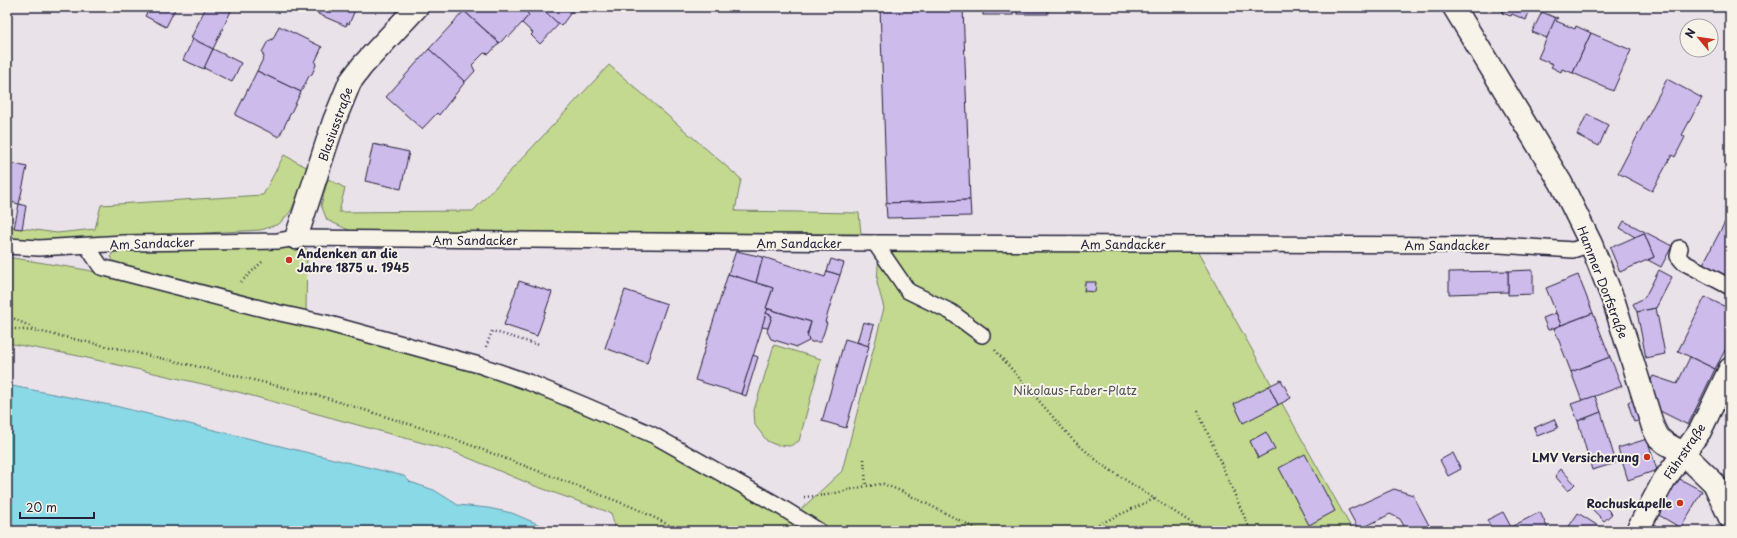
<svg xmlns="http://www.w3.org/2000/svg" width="1737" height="538" font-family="'Playpen Sans',sans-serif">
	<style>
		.green { fill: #c3d98f; stroke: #727e65 }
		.water { fill: #89d9e6; stroke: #6090a2 }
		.building { fill: #cdbbec; stroke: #22223b }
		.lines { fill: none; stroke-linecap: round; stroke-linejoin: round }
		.lane-casing { stroke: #22223b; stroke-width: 18 }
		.street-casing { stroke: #22223b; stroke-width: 25 }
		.path { stroke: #22223b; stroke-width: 2.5; stroke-dasharray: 1 3; stroke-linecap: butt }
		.lane { stroke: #f7f3e8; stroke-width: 15 }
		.street { stroke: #f7f3e8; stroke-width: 22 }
		.poi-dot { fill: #c8321e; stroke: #f7f3e8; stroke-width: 1.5 }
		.labels { text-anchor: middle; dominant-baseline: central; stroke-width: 4; stroke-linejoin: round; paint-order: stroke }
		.street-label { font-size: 12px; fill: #22223b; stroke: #f7f3e8 }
		.poi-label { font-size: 12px; font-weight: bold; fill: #22223b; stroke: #f7f3e8; text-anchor: end }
		.park-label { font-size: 12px; fill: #4a5050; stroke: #f7f3e8 }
	</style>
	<rect width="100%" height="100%" fill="#eae2e9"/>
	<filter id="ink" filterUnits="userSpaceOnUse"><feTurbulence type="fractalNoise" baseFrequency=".025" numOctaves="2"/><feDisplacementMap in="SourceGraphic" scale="8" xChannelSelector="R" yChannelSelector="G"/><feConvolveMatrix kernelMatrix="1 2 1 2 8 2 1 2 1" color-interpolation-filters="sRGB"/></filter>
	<g filter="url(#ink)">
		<g class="green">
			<polygon points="609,65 741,179 735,211 859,213 861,234 351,231 327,220 321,205 328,179 345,188 339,212 473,211"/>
			<polygon points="284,155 308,168 291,211 279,224 261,230 59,241 7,241 7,226 57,233 95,229 101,205 263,195"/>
			<polygon points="272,247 307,249 306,311 304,312 114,263 111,256 115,249"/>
			<polygon points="1196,249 1353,531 830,531 797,513 842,471 884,308 877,283 879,250"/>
			<polygon points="7,257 87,270 212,304 316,327 517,382 636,435 712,472 806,531 616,531 611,513 535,486 452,451 238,392 74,355 7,343"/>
			<polygon points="774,345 821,359 799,441 790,446 776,445 767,441 755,425 754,410"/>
		</g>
		<polygon class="water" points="7,385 115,406 404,476 410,482 434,490 458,505 488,508 512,513 554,531 7,531"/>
		<g class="building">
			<polygon points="150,7 176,7 166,27 145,16"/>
			<polygon points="206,7 223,7 231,11 213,49 191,38"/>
			<polygon points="321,7 353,7 353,9 355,10 349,24 347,23 346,26 318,14"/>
			<polygon points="467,7 532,7 527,13 529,15 522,23 509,37 507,35 500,43 464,11"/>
			<polygon points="532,7 540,7 559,24 540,44 531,35 533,33 522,23 529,15 527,13"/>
			<polygon points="540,7 575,7 561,26"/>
			<polygon points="880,7 963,7 970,200 887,203"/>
			<rect x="983" y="7" width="30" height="8"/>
			<rect x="1017" y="7" width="31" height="7"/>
			<polygon points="1496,7 1531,7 1526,20 1512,14 1511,16 1502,13 1503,10"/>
			<polygon points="464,11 499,43 489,54 484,53 472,65 475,71 465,82 429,49"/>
			<polygon points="1542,12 1556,18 1547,38 1532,32"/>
			<polygon points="1556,17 1558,18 1556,21 1575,29 1576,26 1591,33 1573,73 1562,69 1561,72 1551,67 1553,64 1538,58"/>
			<polygon points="279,26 322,47 315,62 316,65 312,74 309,76 301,92 257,71 264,57 262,52 268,41 273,39"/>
			<polygon points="1591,33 1631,50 1613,91 1573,73"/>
			<polygon points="193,39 213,49 204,69 183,60"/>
			<polygon points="213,49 241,63 232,82 204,68"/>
			<polygon points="429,49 465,82 439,115 437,113 422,129 386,97"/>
			<polygon points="257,71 301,92 279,137 235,115"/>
			<polygon points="1667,79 1702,98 1682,135 1685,137 1675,157 1672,155 1652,191 1618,173"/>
			<polygon points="1587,114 1608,125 1599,146 1577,135"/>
			<polygon points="373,144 409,152 401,189 365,181"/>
			<polygon points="7,162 27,167 19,204 7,201"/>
			<polygon points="970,200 971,216 887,218 886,203"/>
			<polygon points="19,204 26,206 22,229 14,228"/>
			<polygon points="1726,220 1730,222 1730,278 1703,264"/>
			<polygon points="1624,221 1672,246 1661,267 1648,260 1654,257 1644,233 1635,237 1620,228"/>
			<polygon points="1644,233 1654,257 1620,272 1610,248"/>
			<polygon points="736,251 763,257 756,283 728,274"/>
			<polygon points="763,257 825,277 827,271 840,275 825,322 827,323 822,338 820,342 811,342 807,337 811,322 766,308 773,288 756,283"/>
			<polygon points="831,259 844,263 840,275 827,271"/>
			<polygon points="1533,270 1533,294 1508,295 1508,271"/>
			<polygon points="1659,270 1672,277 1656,308 1637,312 1633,304 1645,297"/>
			<polygon points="1508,271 1508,292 1449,294 1449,272"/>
			<polygon points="728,274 773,288 766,308 768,309 741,394 695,380"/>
			<polygon points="1578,275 1593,313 1561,325 1546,288"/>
			<polygon points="519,281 552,292 537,336 504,325"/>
			<polygon points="1085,282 1096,282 1095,292 1084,291"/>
			<polygon points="625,290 667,304 647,363 605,348"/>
			<polygon points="1705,297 1730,309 1730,341 1715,369 1678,351"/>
			<polygon points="1656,308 1665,354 1646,358 1637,312"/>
			<polygon points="768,309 811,322 807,334 809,341 797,347 771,339 767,331 772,316 766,313"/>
			<polygon points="766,313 772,316 768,328 762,327"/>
			<polygon points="1556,313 1561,325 1548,330 1543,318"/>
			<polygon points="1593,313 1610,357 1571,372 1554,328"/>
			<polygon points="863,322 874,325 868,346 857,342"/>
			<polygon points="845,339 869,346 846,428 822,421"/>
			<polygon points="753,355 758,357 746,396 741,394"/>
			<polygon points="1610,357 1622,386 1582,401 1571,372"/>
			<polygon points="1690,357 1715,369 1688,425 1658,410 1651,380 1653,376 1677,384"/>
			<polygon points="1281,380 1291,398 1278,405 1269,386"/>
			<polygon points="1269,386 1278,405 1243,423 1234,404"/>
			<polygon points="1595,396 1601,412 1578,421 1571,404"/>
			<polygon points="1635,399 1642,420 1634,422 1628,402"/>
			<polygon points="1601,412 1616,463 1592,470 1578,421"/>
			<polygon points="1554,419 1558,428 1537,436 1534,428"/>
			<polygon points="1266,432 1275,449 1258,458 1250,441"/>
			<polygon points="1647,439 1657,470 1628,480 1618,448"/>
			<polygon points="1453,453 1461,469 1448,476 1440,460"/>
			<polygon points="1305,454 1335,511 1309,525 1279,468"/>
			<polygon points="1561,469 1575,484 1568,491 1555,476"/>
			<polygon points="1678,478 1702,491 1681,528 1657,514"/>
			<polygon points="1394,489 1413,495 1432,531 1407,531 1400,519 1390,514 1359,530 1348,510"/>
			<polygon points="1597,499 1612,514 1604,521 1590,507"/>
			<polygon points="1503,512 1511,527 1502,531 1493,531 1487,520"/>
			<polygon points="1540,512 1549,531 1502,531 1511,527"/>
			<polygon points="1578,513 1606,531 1566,531"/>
			<polygon points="1653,524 1665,531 1649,531"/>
		</g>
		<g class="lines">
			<g class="lane-casing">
				<g id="lane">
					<polyline points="875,243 908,291 951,312 982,335"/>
					<polyline points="7,246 39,248 124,243 278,241 296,238 875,243 1500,245 1573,250 1591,244"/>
					<polyline points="87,246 101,267 275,312 326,323 479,365 528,382 584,405 653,435 776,504 819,531"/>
					<polyline points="1680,248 1678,256 1683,262 1730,287"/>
				</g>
			</g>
			<g class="street-casing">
				<g id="street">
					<polyline points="1454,7 1561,183 1591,244 1614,302 1653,427 1658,437 1665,443 1683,453 1714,483 1730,518"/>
					<polyline points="296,238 334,121 350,82 362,66 417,7"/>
					<polyline points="1637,531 1664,480 1700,431 1730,369"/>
				</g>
			</g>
			<g class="path">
				<polyline points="241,282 262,262"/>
				<polyline points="7,315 39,331"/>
				<polyline points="7,328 42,332 187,364 320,396 444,435 635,508 681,531"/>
				<polyline points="486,347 492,331 539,345"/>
				<polyline points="995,350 1072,439 1101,464 1204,531"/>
				<polyline points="1198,411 1248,525 1245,531"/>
				<polyline points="864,459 866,486"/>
				<polyline points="804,497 827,495 866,486 883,484 901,491 981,531"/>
				<polyline points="1084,531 1154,499"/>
			</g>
			<use href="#lane" class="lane"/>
			<use href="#street" class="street"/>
		</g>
	</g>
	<g class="poi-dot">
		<circle cx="289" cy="260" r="4"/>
		<circle cx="1647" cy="457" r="4"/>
		<circle cx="1680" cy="503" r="4"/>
	</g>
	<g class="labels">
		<g class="street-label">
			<text transform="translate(335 124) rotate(-70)">Blasiusstraße</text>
			<text x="475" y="240">Am Sandacker</text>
			<text transform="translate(152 243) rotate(-2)">Am Sandacker</text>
			<text x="799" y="243">Am Sandacker</text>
			<text x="1123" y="244">Am Sandacker</text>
			<text x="1447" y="245">Am Sandacker</text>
			<text transform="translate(1603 282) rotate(69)">Hammer Dorfstraße</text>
			<text transform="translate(1684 451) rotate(-56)">Fährstraße</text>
		</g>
		<g class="poi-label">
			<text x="297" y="253" text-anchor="start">Andenken an die<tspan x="297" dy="14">Jahre 1875 u. 1945</tspan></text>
			<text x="1639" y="457">LMV Versicherung</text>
			<text x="1672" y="503">Rochuskapelle</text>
		</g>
		<g class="park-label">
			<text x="1075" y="390">Nikolaus-Faber-Platz</text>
		</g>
	</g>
	<rect width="1737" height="538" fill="none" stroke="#f7f3e8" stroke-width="24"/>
	<rect x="12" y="12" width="1713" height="514" fill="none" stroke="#22223b" stroke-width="1.5" filter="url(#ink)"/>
	<g transform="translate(1699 38) rotate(299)"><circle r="19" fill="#f7f3e8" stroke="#a29fa3"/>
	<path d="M0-3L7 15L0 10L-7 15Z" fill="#c8321e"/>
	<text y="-6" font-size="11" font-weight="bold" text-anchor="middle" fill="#22223b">N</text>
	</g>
	<path d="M20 512v6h74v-6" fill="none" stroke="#22223b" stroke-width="2"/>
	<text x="26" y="512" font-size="12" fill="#22223b" stroke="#f7f3e8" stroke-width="3" paint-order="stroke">20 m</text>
</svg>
